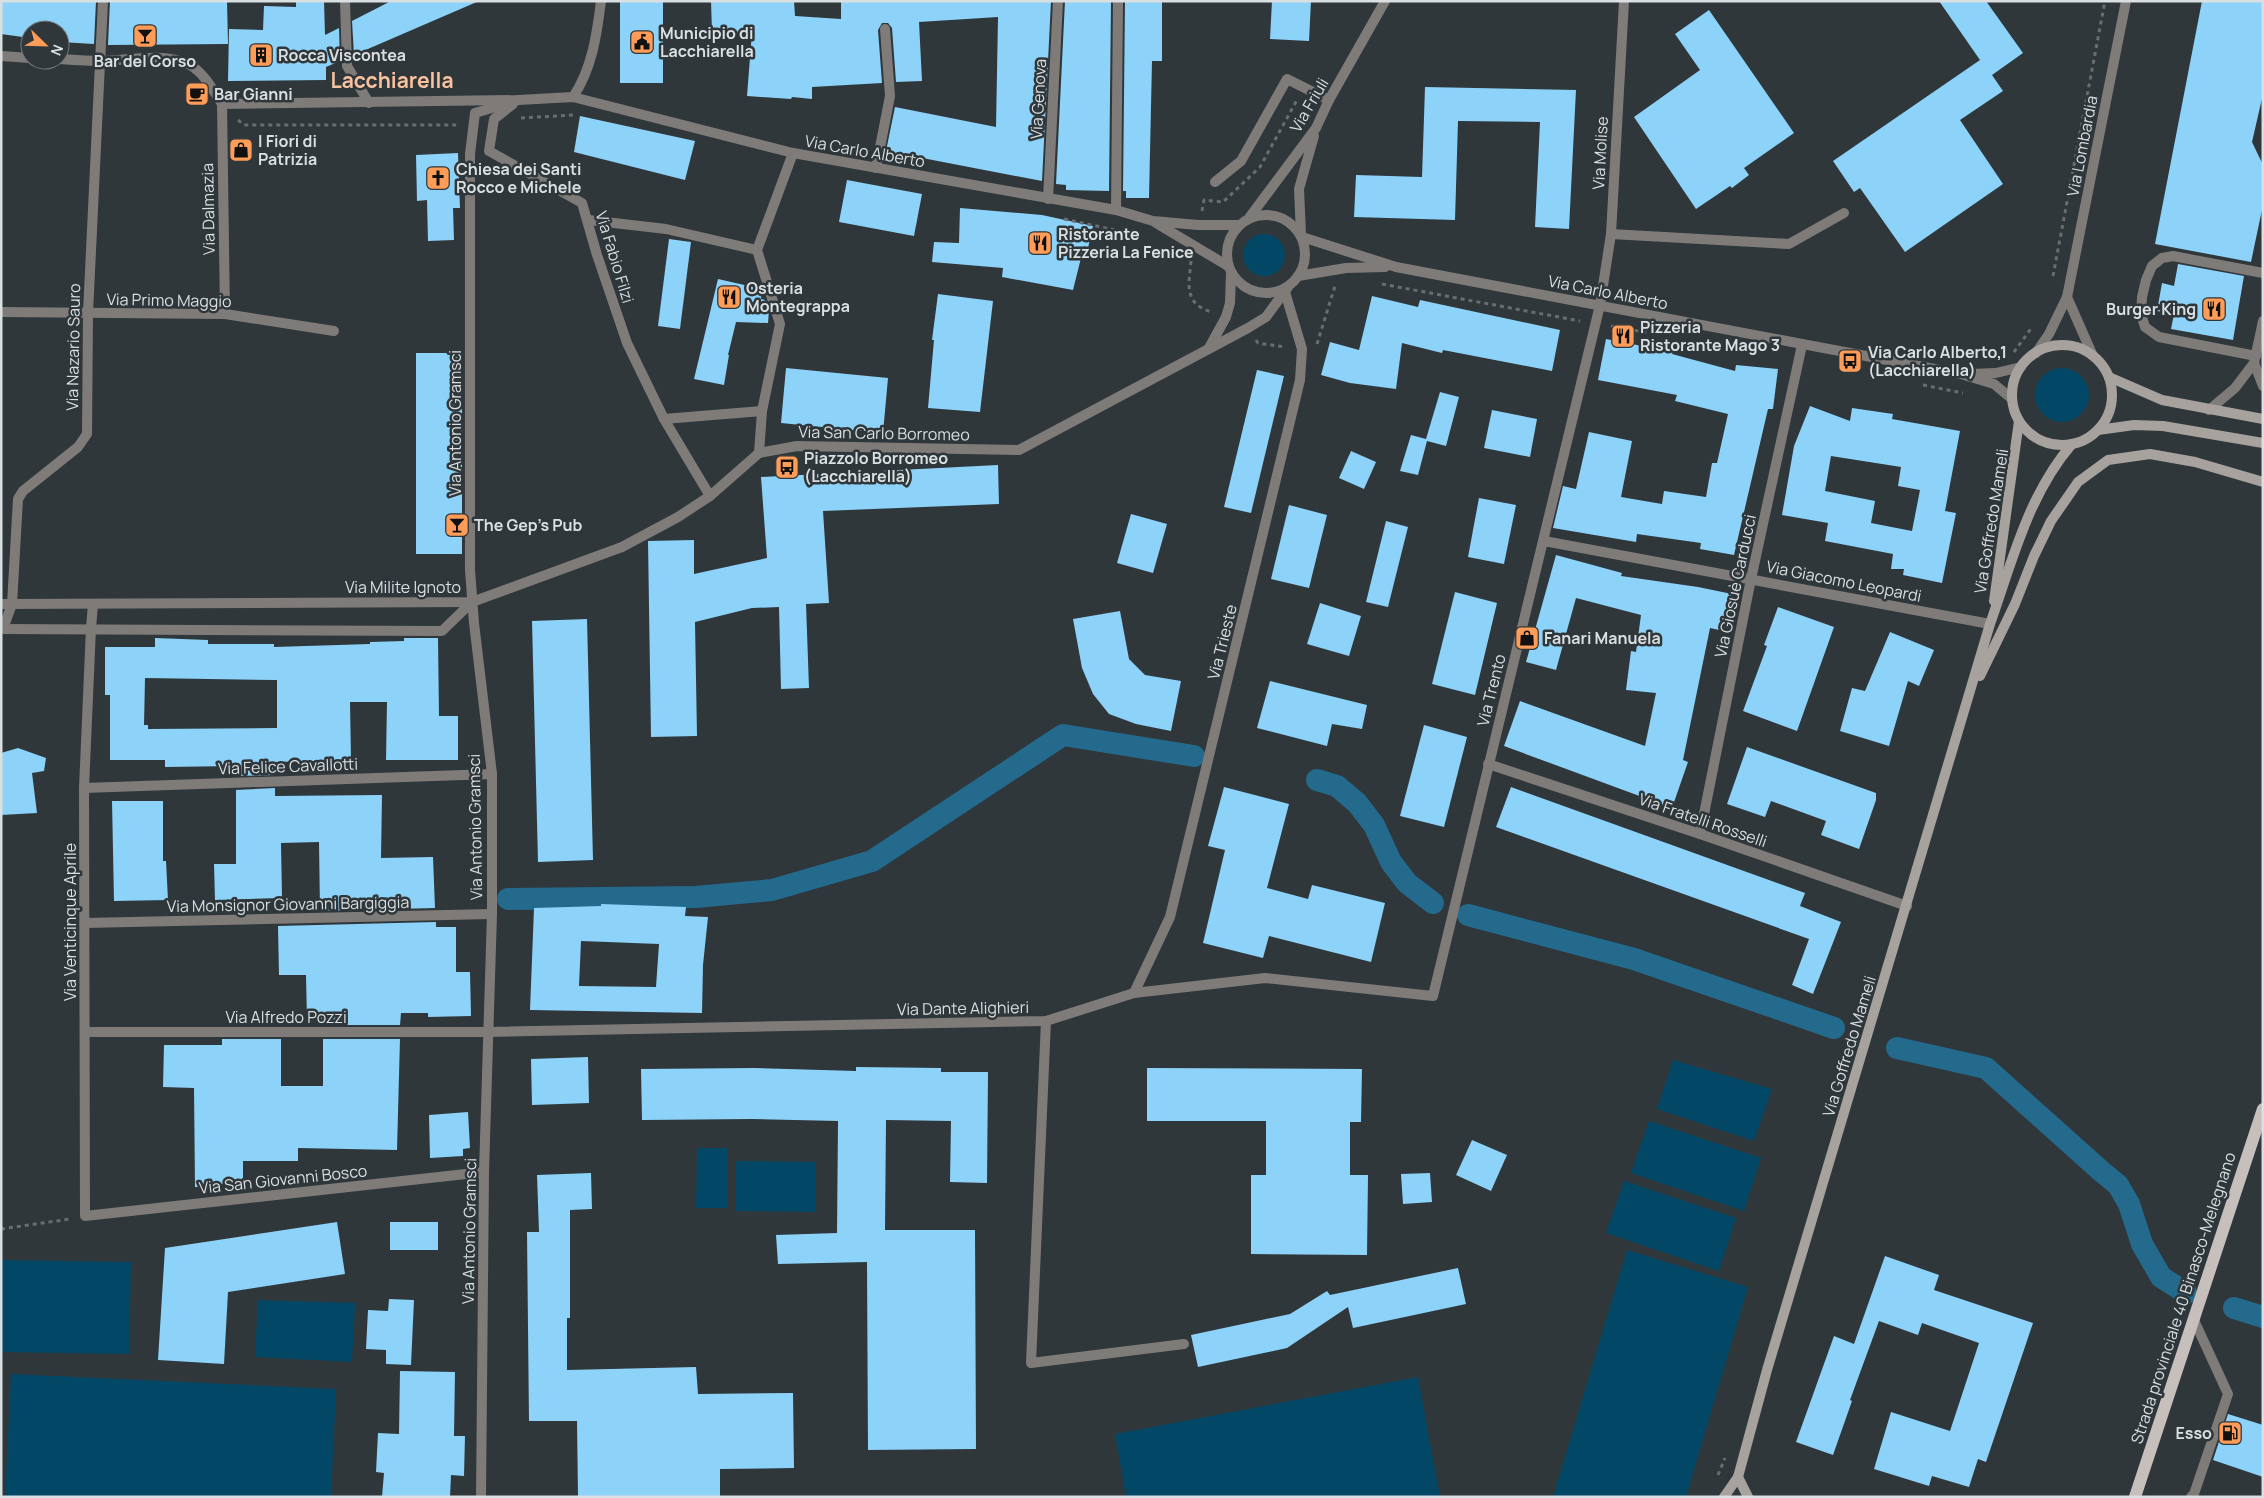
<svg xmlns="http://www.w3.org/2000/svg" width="2264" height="1498" font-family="Manrope,sans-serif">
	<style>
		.green { fill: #024866 }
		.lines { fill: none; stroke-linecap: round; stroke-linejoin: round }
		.canal { stroke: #236a8d; stroke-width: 22 }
		.building { fill: #8dd2f9; fill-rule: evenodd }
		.path { stroke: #676e71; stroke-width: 3; stroke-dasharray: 4 4; stroke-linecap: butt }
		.lane { stroke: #7f7b79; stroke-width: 10 }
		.street { stroke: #7f7b79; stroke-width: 10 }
		.secondary { stroke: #a7a29e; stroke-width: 10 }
		.primary { stroke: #c7bfbb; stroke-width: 12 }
		.labels { text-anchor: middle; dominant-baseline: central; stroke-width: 5; stroke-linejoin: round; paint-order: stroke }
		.poi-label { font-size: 16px; font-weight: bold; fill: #dadfe2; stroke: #2f373b; text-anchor: start }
		.street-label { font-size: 16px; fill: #dadfe2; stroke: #2f373b }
		.district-label { font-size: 21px; font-weight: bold; fill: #fac29f; stroke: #2f373b }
	</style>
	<rect width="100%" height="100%" fill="#2f373b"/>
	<g class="green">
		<circle cx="1264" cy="255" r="21"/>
		<circle cx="2062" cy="395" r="27"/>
		<polygon points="1673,1060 1772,1089 1754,1141 1657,1109"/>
		<polygon points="1649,1121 1761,1158 1744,1211 1631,1173"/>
		<polygon points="697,1148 727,1148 727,1208 696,1208"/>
		<polygon points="736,1161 816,1162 815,1212 735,1211"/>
		<polygon points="1624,1181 1736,1218 1719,1271 1606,1233"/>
		<polygon points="1627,1250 1748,1287 1686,1497 1553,1497"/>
		<polygon points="1,1260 131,1262 129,1354 1,1352"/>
		<polygon points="258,1300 355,1303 352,1362 255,1357"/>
		<polygon points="11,1374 336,1389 331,1497 5,1497"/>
		<polygon points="1418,1377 1440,1497 1126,1497 1115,1434"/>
	</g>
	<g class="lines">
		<g class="canal">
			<polyline points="1317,780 1337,786 1357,803 1374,825 1391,862 1407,883 1433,903"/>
			<polyline points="508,899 696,897 772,890 872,861 1063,735 1194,756"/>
			<polyline points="1468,915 1634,959 1834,1028"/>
			<polyline points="1897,1048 1986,1068 2101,1171 2118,1185 2129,1204 2142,1244 2161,1277 2186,1293"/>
			<polyline points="2234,1308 2263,1317"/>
		</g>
	</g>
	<g class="building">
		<polygon points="1,1 96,1 94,44 60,42 60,30 30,30 30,38 1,34"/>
		<polygon points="110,1 227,1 228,44 108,45"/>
		<polygon points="296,1 324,1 325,35 339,28 340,61 326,67 326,80 228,81 229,29 263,30 264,6 296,7"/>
		<polygon points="391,1 479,1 354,55 352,21"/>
		<rect x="620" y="1" width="43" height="82"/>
		<polygon points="711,1 794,1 795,16 841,19 841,1 1051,1 1042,181 886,151 895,107 996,127 998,17 919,22 922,81 896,82 892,28 888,23 882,23 878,30 882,83 812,87 812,99 792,97 791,99 747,96 752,32 712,33"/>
		<polygon points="1065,1 1111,1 1109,191 1066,190 1066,185 1056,184"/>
		<polygon points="1125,1 1162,1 1162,61 1152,61 1149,198 1126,198 1126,191 1123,191"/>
		<polygon points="1272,1 1311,1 1309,41 1270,39"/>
		<polygon points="1939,1 1986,1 2023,53 1992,75 2003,91 1960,120 2003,184 1905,252 1860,188 1854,192 1833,161 1980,60"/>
		<polygon points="2202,1 2263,1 2263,94 2252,142 2263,165 2263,205 2251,262 2155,244"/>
		<polygon points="1709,10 1794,133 1744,168 1749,175 1732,188 1730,186 1696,209 1634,117 1700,70 1675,34"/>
		<polygon points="1425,87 1576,90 1569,229 1535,227 1540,122 1458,121 1455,220 1354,217 1356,175 1422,177"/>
		<polygon points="580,116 695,141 685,180 574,152"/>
		<polygon points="458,153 460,208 453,208 454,240 428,241 427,200 417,201 416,155"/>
		<polygon points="847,180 922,194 914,236 839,222"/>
		<polygon points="960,208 1042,215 1093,226 1088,248 1084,246 1073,290 1002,277 1003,268 932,262 934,242 959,243"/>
		<polygon points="669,239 691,242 680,329 658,326"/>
		<polygon points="2178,264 2244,276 2233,340 2171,329 2174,314 2157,311 2162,283 2174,286"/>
		<polygon points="718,279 762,289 761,299 765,300 769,310 768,323 736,322 728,355 729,355 724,385 694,379"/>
		<polygon points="938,294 993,301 980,412 928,408 934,340 932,340"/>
		<polygon points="1372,296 1418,307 1420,300 1560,330 1552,371 1443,350 1442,353 1402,343 1396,389 1350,383 1321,375 1330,342 1359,350"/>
		<polygon points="1606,339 1673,352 1672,354 1735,371 1736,365 1778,369 1773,409 1768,409 1734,555 1700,549 1701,543 1637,534 1636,542 1553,528 1563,486 1576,489 1589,432 1632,441 1621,497 1662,504 1664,491 1706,497 1712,463 1717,463 1728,414 1675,401 1677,395 1598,380"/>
		<rect x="416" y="353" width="46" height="201"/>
		<polygon points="786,368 888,378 883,433 781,423"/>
		<polygon points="1257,370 1284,376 1251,513 1224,507"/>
		<polygon points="1440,392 1459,397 1446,446 1427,441 1418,475 1400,471 1411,435 1426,439"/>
		<path d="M1810 406 1850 421 1852 408 1893 414 1892 419 1960 431 1945 511 1956 513 1942 583 1903 575 1904 569H1891L1893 554 1825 541 1828 523 1782 515 1794 446ZM1831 456 1901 467 1898 486 1920 490 1912 531 1871 523 1875 501 1825 491Z"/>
		<polygon points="1492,410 1537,419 1530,457 1484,448"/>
		<polygon points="1351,451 1376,462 1364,489 1339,478"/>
		<polygon points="998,465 999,504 823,511 829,603 806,604 809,688 781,689 779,607 752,608 695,622 697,736 651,737 648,541 694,540 694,574 767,558 761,477"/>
		<polygon points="1479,498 1516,505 1504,564 1468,557"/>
		<polygon points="1289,505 1327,515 1309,588 1271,579"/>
		<polygon points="1131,514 1167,524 1153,573 1117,563"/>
		<polygon points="1386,521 1408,527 1388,607 1366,602"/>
		<polygon points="1556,555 1622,573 1621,576 1698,587 1732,594 1724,631 1710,628 1683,760 1688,762 1672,808 1504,746 1520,701 1645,746 1656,693 1626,690 1631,651 1636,652 1641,615 1576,598 1556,670 1526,662"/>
		<polygon points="1455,592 1497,603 1475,695 1432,684"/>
		<polygon points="1320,603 1361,616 1349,656 1307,644"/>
		<polygon points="1778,607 1834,627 1797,731 1743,711 1767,646 1764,645"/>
		<polygon points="1120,611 1129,659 1145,675 1181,681 1171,731 1136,724 1109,714 1093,694 1082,668 1073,619"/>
		<polygon points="587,619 593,860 538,862 532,621"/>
		<polygon points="1890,632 1934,650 1919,686 1908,681 1889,746 1840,731 1852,688 1865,691"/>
		<path d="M155 638 208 640V644H274V647L370 644V642L404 641V638H438L439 716H458V760H386L387 702H350L351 760 275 762V775L236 776V766L165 767V760H110V695H105V647H155ZM145 678 277 680V728L148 729V725H144Z"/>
		<polygon points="1270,681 1367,705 1362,729 1332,724 1327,746 1257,728"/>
		<polygon points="1424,725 1467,737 1444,827 1400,816"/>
		<polygon points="1747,747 1876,793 1876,800 1859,849 1821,835 1826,821 1771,801 1765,817 1727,804"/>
		<polygon points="18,748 46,758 44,771 32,773 37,813 1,815 1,753"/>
		<polygon points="1224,787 1289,804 1267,888 1308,899 1312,885 1385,903 1371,962 1269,936 1263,958 1203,943 1225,850 1208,846"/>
		<polygon points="1511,787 1805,893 1800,906 1841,922 1813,994 1792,985 1809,939 1496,827"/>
		<polygon points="275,788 275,796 382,795 381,858 433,857 435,908 320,911 319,842 281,843 282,898 215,900 214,864 236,864 236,790"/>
		<polygon points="112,801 163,801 163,861 166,861 168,900 114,901"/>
		<path d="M601 904 686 907 685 916 708 917 703 965 702 1013 530 1010 534 908 601 906ZM581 941 659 944 656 987 579 986Z"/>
		<polygon points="436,922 436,927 456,927 456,972 470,972 471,1016 428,1017 428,1013 401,1013 400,1025 323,1025 324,1019 307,1019 306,975 279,975 278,926"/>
		<polygon points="222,1039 281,1039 281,1086 323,1086 323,1039 400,1039 397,1150 298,1148 298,1161 243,1161 243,1184 215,1184 215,1187 195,1187 194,1088 163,1087 164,1045 222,1045"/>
		<polygon points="588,1057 589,1103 532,1105 531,1059"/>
		<polygon points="856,1067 941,1068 941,1072 988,1072 987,1183 950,1182 951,1121 886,1120 885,1230 975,1230 976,1449 868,1450 867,1262 778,1264 776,1235 837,1233 838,1121 752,1119 642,1120 641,1069 755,1068 856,1071"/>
		<polygon points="1147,1068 1362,1069 1361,1122 1350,1122 1350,1175 1368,1175 1367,1255 1251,1254 1251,1175 1266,1175 1266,1121 1147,1121"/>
		<polygon points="468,1112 470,1148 463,1149 463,1156 430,1158 429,1115"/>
		<polygon points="1472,1140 1507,1155 1491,1191 1456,1175"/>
		<polygon points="591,1173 592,1209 570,1210 570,1318 567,1318 567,1370 696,1367 698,1394 793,1393 794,1468 720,1469 720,1497 578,1497 577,1421 529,1421 527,1232 539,1232 537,1175"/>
		<polygon points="1430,1173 1432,1202 1403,1204 1401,1174"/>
		<polygon points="337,1222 345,1274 228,1292 224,1364 158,1360 165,1248"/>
		<rect x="390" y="1222" width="48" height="28"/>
		<polygon points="1885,1256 1939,1275 1934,1290 2033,1323 1986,1462 1978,1459 1969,1487 1932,1476 1929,1486 1874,1469 1891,1412 1950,1431 1979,1343 1922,1323 1918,1335 1879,1321 1850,1400 1852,1401 1833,1455 1796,1442 1834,1336 1854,1344"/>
		<polygon points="1458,1268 1466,1304 1353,1328 1348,1307 1287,1348 1198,1367 1191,1335 1290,1314 1327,1291 1330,1295"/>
		<polygon points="389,1299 414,1300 411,1365 386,1364 386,1350 366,1349 368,1310 388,1311"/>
		<polygon points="400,1371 455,1372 454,1436 465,1436 464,1476 451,1475 450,1497 382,1497 384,1473 376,1472 378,1433 399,1434"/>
		<polygon points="2228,1414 2263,1425 2263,1477 2213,1460"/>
	</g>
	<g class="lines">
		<g class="path">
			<polyline points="521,118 574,115"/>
			<polyline points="238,120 244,125 458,125"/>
			<polyline points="1202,211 1204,200 1223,202 1260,167 1297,100"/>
			<polyline points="1064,219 1134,234"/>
			<path d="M1191 261C1189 284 1183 304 1212 312"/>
			<polyline points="2053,276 2105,1"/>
			<polyline points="1382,284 1580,321"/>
			<polyline points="1611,326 1654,334"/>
			<polyline points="1256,340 1258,343 1285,347"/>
			<polyline points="1317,344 1335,286"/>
			<polyline points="2014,352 2032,327"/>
			<polyline points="1923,385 1963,393"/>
			<polyline points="1,1229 70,1219"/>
			<polyline points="1718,1475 1725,1458"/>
		</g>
		<g class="lane">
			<polyline points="1215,182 1241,161 1287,79 1329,100"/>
			<polyline points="1611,234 1789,244 1844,213"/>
			<polyline points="2256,356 2159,337 2145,327 2141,314 2142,297 2146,280 2152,266 2162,258 2173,256 2263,273"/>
			<polyline points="2254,363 2263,386"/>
			<polyline points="2209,410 2235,388 2254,363 2263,321"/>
			<polyline points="91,628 93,604"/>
			<polyline points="3,629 12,604"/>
			<polyline points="1046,1021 1031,1363 1184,1344"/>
			<polyline points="2191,1497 2194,1494 2228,1394 2193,1318"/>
		</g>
		<g class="street">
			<polyline points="345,1 347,66 369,103"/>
			<polyline points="1,56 30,58"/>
			<path d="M60 59C74 60 88 61 103 61 130 60 165 52 190 65 205 74 213 90 222 104"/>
			<path d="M573 97C592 69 597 34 601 1"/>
			<polyline points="222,104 518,100 573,97 793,153 1116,210 1153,221 1198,225 1239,225"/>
			<polyline points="222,104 225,314"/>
			<polyline points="513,104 494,119 489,151 582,203 597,255 627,343 664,419"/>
			<polyline points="876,168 890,96 885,29"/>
			<polyline points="1048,199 1058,1"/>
			<polyline points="1116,210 1118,1"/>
			<circle cx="1266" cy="254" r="39"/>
			<polyline points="1249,218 1316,128 1329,100 1385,1"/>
			<polyline points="588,220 666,229 757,250"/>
			<polyline points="1156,223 1228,266"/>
			<polyline points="1301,234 1299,189 1314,136"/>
			<polyline points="1302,237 1396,267 1961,374 1994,384 2012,399"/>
			<polyline points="1298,276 1346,268 1385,267"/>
			<polyline points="2067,297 2093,356"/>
			<polyline points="1,312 225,314 334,331"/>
			<polyline points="1209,348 1226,317 1230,303 1231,273"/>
			<polyline points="2036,353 2049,334 2067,297 2126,1"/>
			<polyline points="1971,374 1996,373 2021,367"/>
			<polyline points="762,411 780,324 757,250 793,153"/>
			<polyline points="710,496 664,419 762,411 759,453"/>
			<polyline points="1544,541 1990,624"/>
			<polyline points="1,604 472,602 622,547 678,517 710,496 759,453 797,446 1019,450 1248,328 1266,317 1288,287"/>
			<polyline points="12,604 18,499 23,491 78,447 87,434 88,313 103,1"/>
			<polyline points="91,628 84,788 85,1216 484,1172"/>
			<polyline points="1,629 442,631 472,602"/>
			<polyline points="1488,764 1700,834 1907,906"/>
			<polyline points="84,788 492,774"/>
			<polyline points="1700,834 1751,579 1802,345"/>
			<polyline points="85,923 492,914"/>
			<polyline points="1134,993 1170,917 1300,380 1302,349 1285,292"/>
			<polyline points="85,1032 488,1032 1046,1021 1134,993 1265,978 1433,996 1600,305 1611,234 1624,1"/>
			<polyline points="481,1497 484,1172 492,914 492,774 474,623 470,570 470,154 475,113 518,100"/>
		</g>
		<g class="secondary">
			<circle cx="2062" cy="395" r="50"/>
			<polyline points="2109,377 2162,400 2263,419"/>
			<polyline points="2098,430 2134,425 2163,426 2263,443"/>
			<polyline points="1994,601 2019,421"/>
			<polyline points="1980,676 2015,604 2034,556 2051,521 2078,482 2108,460 2150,454 2195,462 2263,482"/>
			<polyline points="1738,1477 1748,1497"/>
			<path d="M1724 1497 1738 1477 1767 1370 1990 624C2012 562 2028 495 2072 444"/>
		</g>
		<polyline class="primary" points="2135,1497 2263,1109"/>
	</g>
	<defs>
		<g id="bar-square" transform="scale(1.25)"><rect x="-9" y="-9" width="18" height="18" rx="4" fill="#fe9c58" stroke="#2f373b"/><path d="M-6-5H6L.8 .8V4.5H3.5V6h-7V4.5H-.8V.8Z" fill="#111"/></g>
		<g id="civic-square" transform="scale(1.25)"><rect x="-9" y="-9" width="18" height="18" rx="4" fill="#fe9c58" stroke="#2f373b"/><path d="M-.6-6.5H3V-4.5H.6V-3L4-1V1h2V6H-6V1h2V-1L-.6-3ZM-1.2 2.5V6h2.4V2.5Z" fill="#111"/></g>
		<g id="building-square" transform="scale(1.25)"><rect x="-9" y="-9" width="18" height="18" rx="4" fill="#fe9c58" stroke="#2f373b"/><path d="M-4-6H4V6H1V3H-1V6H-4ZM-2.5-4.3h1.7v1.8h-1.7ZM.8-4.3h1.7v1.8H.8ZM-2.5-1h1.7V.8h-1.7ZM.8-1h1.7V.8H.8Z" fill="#111"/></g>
		<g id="cafe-square" transform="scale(1.25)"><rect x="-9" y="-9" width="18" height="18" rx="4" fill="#fe9c58" stroke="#2f373b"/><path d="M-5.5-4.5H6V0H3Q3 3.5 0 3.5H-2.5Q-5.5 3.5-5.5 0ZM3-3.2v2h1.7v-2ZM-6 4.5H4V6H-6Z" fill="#111"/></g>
		<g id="shop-square" transform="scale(1.25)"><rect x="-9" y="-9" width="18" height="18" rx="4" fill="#fe9c58" stroke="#2f373b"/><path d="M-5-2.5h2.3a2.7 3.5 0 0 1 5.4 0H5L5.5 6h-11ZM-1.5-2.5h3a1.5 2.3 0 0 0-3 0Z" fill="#111"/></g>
		<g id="church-square" transform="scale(1.25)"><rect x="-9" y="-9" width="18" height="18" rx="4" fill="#fe9c58" stroke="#2f373b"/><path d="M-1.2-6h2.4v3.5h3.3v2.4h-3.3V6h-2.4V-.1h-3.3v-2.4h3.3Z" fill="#111"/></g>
		<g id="restaurant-square" transform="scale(1.25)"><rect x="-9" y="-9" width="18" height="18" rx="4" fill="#fe9c58" stroke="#2f373b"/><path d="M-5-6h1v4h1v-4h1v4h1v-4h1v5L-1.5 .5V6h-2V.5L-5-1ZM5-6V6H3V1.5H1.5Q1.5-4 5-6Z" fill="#111"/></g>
		<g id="bus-square" transform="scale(1.25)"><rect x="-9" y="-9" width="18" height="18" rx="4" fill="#fe9c58" stroke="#2f373b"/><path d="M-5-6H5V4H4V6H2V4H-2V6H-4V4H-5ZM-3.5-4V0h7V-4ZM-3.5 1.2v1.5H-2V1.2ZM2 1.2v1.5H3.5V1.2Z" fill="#111"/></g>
		<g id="fuel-square" transform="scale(1.25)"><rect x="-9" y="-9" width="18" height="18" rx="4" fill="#fe9c58" stroke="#2f373b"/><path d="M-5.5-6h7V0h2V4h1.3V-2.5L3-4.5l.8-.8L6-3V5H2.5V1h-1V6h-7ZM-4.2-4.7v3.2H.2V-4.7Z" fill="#111"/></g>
	</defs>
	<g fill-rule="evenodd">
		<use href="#bar-square" x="145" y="36"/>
		<use href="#civic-square" x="642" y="42"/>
		<use href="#building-square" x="261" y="55"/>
		<use href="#cafe-square" x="197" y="94"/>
		<use href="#shop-square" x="241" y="150"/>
		<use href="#church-square" x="438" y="178"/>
		<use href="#restaurant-square" x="1040" y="243"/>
		<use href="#restaurant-square" x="729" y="297"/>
		<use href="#restaurant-square" x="2214" y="309"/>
		<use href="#restaurant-square" x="1623" y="336"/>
		<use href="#bus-square" x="1850" y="361"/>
		<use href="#bus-square" x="787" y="467"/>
		<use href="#bar-square" x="457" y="525"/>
		<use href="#shop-square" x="1527" y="638"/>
		<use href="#fuel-square" x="2230" y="1433"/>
	</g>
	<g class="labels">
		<g class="poi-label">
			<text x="660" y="33">Municipio di<tspan x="660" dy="18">Lacchiarella</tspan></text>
			<text x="278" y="55">Rocca Viscontea</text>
			<text x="145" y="61" text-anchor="middle">Bar del Corso</text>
			<text x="214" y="94">Bar Gianni</text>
			<text x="258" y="141">I Fiori di<tspan x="258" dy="18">Patrizia</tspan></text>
			<text x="456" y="169">Chiesa dei Santi<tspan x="456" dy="18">Rocco e Michele</tspan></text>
			<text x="1058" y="234">Ristorante<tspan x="1058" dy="18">Pizzeria La Fenice</tspan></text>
			<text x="746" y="288">Osteria<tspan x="746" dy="18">Montegrappa</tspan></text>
			<text x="2196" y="309" text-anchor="end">Burger King</text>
			<text x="1640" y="327">Pizzeria<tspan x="1640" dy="18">Ristorante Mago 3</tspan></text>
			<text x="1868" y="352">Via Carlo Alberto,1<tspan x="1868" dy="18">(Lacchiarella)</tspan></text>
			<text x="804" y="458">Piazzolo Borromeo<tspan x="804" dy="18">(Lacchiarella)</tspan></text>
			<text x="474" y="525">The Gep's Pub</text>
			<text x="1544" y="638">Fanari Manuela</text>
			<text x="2212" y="1433" text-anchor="end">Esso</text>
		</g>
		<g class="street-label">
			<text transform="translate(1038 99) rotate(-87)">Via Genova</text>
			<text transform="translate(1309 105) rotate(-60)">Via Friuli</text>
			<text transform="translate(2082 146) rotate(-79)">Via Lombardia</text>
			<text transform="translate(865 151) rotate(10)">Via Carlo Alberto</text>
			<text transform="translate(1600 153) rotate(-87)">Via Molise</text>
			<text transform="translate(208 209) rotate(-91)">Via Dalmazia</text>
			<text transform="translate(615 257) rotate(73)">Via Fabio Filzi</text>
			<text transform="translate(1608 292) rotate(11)">Via Carlo Alberto</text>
			<text transform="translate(169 300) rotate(1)">Via Primo Maggio</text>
			<text transform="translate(73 347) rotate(-89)">Via Nazario Sauro</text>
			<text transform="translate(455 423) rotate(-90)">Via Antonio Gramsci</text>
			<text transform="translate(884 433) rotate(1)">Via San Carlo Borromeo</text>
			<text transform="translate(1991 521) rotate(-81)">Via Goffredo Mameli</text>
			<text transform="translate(1844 581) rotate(11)">Via Giacomo Leopardi</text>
			<text transform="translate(1735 586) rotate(-78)">Via Giosuè Carducci</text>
			<text x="403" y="587">Via Milite Ignoto</text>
			<text transform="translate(1222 642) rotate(-76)">Via Trieste</text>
			<text transform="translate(1491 690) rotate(-76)">Via Trento</text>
			<text transform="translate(288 766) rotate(-2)">Via Felice Cavallotti</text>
			<text transform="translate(1703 820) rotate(19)">Via Fratelli Rosselli</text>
			<text transform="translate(475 827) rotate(-91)">Via Antonio Gramsci</text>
			<text transform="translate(288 904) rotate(-1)">Via Monsignor Giovanni Bargiggia</text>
			<text transform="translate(70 922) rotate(-90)">Via Venticinque Aprile</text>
			<text transform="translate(963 1008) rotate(-1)">Via Dante Alighieri</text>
			<text x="286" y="1017">Via Alfredo Pozzi</text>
			<text transform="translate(1849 1046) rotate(-73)">Via Goffredo Mameli</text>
			<text transform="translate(283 1179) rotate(-6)">Via San Giovanni Bosco</text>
			<text transform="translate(469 1231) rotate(-89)">Via Antonio Gramsci</text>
			<text transform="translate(2183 1298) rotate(-72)">Strada provinciale 40 Binasco-Melegnano</text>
		</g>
		<g class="district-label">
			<text x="392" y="80">Lacchiarella</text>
		</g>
	</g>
	<rect width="2264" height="1498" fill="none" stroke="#dadfe2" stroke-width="5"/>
	<g transform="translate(45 45) rotate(113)"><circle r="24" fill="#2f373b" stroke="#737a7e"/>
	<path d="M0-4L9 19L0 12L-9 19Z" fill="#fe9c58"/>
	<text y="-8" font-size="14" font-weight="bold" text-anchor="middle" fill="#dadfe2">N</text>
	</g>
</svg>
